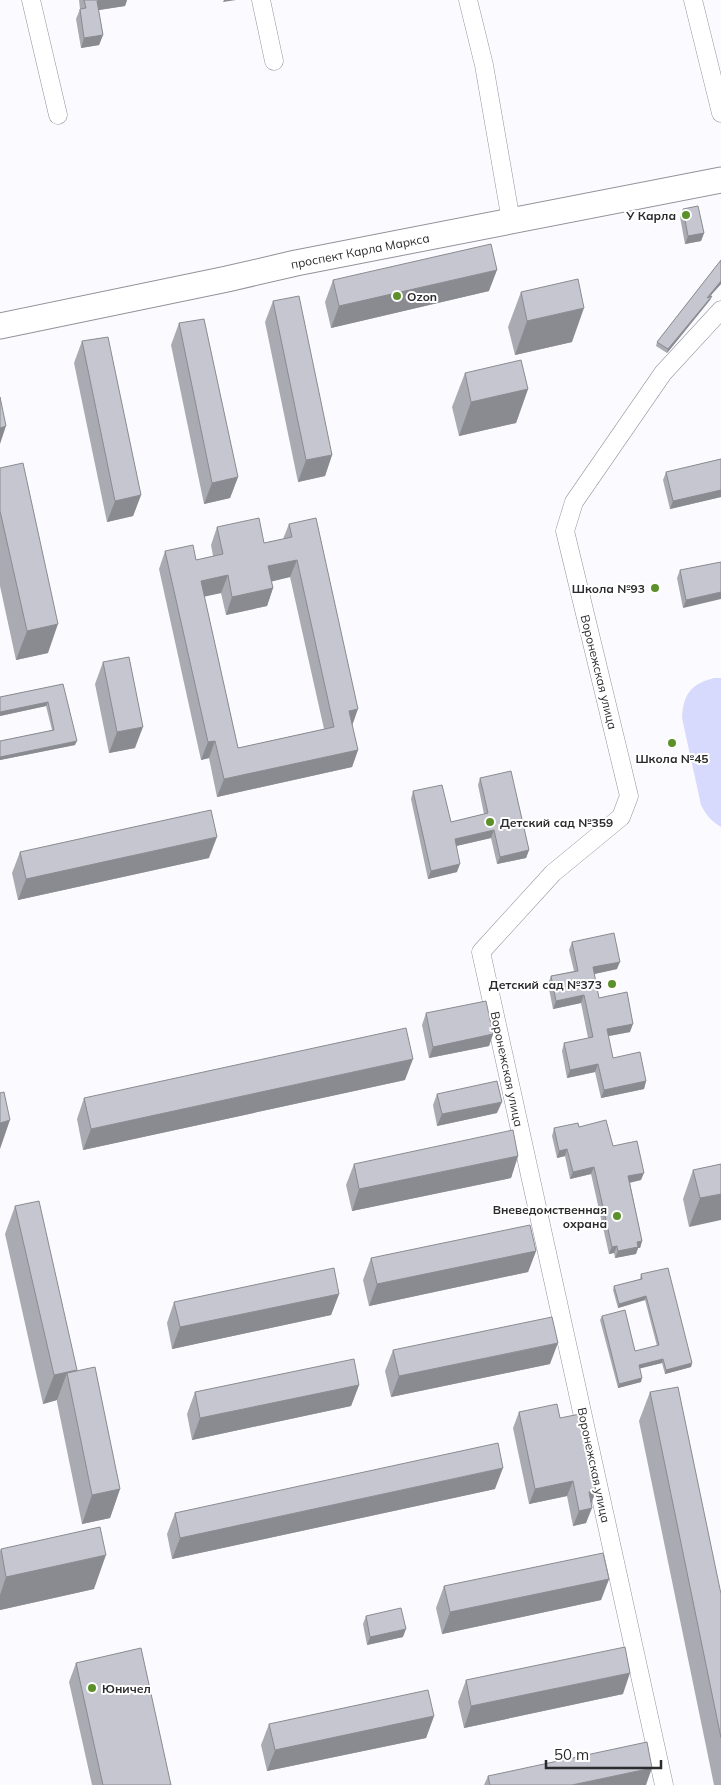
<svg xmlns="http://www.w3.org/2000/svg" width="721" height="1785" font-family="Mulish,sans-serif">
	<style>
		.park { fill: #d8dafd }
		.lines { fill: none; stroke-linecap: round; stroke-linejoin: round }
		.street-casing { stroke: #92939b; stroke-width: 19 }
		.secondary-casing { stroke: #92939b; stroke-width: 27 }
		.street { stroke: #fff; stroke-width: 18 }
		.secondary { stroke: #fff; stroke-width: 25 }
		.wall { fill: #a9aab2; fill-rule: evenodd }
		.shaded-wall { fill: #8a8b91 }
		.building { fill: #c5c6cf; stroke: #8a8b91; fill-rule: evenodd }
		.poi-dot { fill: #5c902a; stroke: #fff; stroke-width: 2 }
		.labels { text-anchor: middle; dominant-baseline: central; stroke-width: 4; stroke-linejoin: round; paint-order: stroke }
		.poi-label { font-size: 12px; font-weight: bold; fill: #2b2b2e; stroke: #fff; text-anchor: end }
		.street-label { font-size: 12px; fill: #2b2b2e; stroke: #fff }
	</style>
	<rect width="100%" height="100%" fill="#fbfbff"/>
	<path class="park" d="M714 678H721V827C711 821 706 815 701 805L682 718C683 694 691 684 714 678Z"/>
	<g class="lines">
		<g class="street-casing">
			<g id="street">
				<polyline points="31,0 58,115"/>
				<polyline points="261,0 274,61"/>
				<polyline points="468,0 484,65 511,221"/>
				<polyline points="693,0 721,113"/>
				<polyline points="664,1785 481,952 553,873 621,817 629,796 565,531 574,502 663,373 721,310"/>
			</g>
		</g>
		<g class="secondary-casing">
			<polyline id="secondary" points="0,326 227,279 296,263 721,180"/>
		</g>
		<use href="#street" class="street"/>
		<use href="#secondary" class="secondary"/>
	</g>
	<g class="wall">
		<polygon points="79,0 127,0 125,6 98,10 103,35 99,45 81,48 76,19 80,9"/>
		<polygon points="683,209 704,233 701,241 685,244 680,217"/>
		<polygon points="721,260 721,284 709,297 712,296 710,300 667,353 656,346 657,342"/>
		<polygon points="333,280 489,291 331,328 325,302"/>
		<polygon points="521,292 572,342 515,355 508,327"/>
		<polygon points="273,301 332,455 325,476 298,482 265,322"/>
		<polygon points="179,323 238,477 230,498 204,504 171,345"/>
		<polygon points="82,341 141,495 133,516 107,522 74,363"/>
		<polygon points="465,373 528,389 516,423 459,436 452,407"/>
		<polygon points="721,459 721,497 670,509 663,480 666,472"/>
		<polygon points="0,468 48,653 16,660 0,586"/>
		<path d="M289 524 352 725 358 750 352 767 217 797 209 758 201 760 159 569 165 551 196 560 213 556 211 545 217 527 264 543 283 539ZM290 577 324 729 238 748 204 596 221 593 226 615 267 606 273 588 271 581Z"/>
		<polygon points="721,562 683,608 677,578 680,570"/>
		<polygon points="103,662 135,748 109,753 95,684"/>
		<polygon points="63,684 75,745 0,760 0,741 52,730 46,706 0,716 0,697"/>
		<polygon points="480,778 529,850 526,858 497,864 491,838 456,846 457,872 428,879 411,799 413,791 451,822 484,814 478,785"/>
		<polygon points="20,852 209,858 18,900 12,873"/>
		<polygon points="572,942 617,969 594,974 599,998 630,1032 608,1036 613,1058 646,1081 644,1089 601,1098 595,1072 567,1078 562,1051 564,1043 588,1038 581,1003 553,1009 548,984 551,976 574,971 569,950"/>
		<polygon points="426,1013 493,1034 489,1046 429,1058 422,1025"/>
		<polygon points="405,1080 83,1150 77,1119 84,1098"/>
		<polygon points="437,1094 497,1113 437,1126 433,1105"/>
		<polygon points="579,1127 613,1146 641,1180 630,1183 642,1241 640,1248 638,1248 636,1254 615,1258 614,1253 609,1254 591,1174 570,1179 565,1156 557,1158 552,1136 554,1128"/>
		<polygon points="518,1156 511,1178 352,1211 346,1185 354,1164"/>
		<polygon points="721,1164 689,1227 683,1199 693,1170"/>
		<polygon points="15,1206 120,1489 110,1518 82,1524 57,1402 57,1400 43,1404 5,1234"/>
		<polygon points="536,1251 528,1272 369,1306 363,1280 371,1258"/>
		<polygon points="641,1274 692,1363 691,1367 665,1374 662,1363 640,1368 641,1382 618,1388 600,1320 602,1316 635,1351 657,1346 645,1300 618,1308 613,1290 614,1286 640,1279"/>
		<polygon points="339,1294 331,1315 172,1349 167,1323 174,1302"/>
		<polygon points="393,1350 550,1364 391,1397 385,1371"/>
		<polygon points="359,1385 351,1406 192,1440 187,1414 195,1392"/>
		<polygon points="650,1392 721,1594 721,1785 714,1785 639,1421"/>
		<polygon points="519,1412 560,1418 596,1491 591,1504 586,1523 573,1526 567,1496 529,1504 513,1428"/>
		<polygon points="495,1489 172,1559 167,1534 175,1513"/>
		<polygon points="1,1549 94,1589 0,1610 0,1551"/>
		<polygon points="609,1579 601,1600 442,1634 436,1608 444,1586"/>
		<polygon points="366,1616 403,1637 367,1645 363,1624"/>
		<polygon points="76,1663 171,1785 92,1785 69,1682"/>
		<polygon points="466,1680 623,1694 464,1728 458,1702"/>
		<polygon points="434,1716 426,1738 267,1771 261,1745 269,1724"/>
		<polygon points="488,1776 646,1785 484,1785"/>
	</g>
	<g class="shaded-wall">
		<polygon points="101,0 127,0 125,6 93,11 97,1"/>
		<polygon points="224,0 236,0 223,2"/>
		<polygon points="103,35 99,45 81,48 84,38"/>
		<polygon points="704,233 701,241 685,244 688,236"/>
		<polygon points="497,270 489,291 331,328 339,306"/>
		<polygon points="721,281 721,284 705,302 707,298"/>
		<polygon points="712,296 710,300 667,353 668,349"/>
		<polygon points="584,308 572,342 515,355 527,321"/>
		<polygon points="528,389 516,423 459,436 471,402"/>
		<polygon points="6,426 0,444 0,428"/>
		<polygon points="332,455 325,476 298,482 306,460"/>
		<polygon points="238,477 230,498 204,504 212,483"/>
		<polygon points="721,490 721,497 670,509 673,501"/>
		<polygon points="141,495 133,516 107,522 115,501"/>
		<polygon points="297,560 290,577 262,584 268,566"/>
		<polygon points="228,575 221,593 194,599 201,581"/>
		<polygon points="273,588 267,606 226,615 232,597"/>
		<polygon points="721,592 721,599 683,608 686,600"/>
		<polygon points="58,624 48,653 16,660 27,631"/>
		<polygon points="48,702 46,706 0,716 0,712"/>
		<polygon points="358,709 352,726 349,711"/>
		<polygon points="143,727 135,748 109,753 117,732"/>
		<polygon points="77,741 75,745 0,760 0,757"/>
		<polygon points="215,741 209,758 201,760 208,742"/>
		<polygon points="358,750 352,767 217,797 224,779"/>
		<polygon points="494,830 491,838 452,847 455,839"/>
		<polygon points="217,837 209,858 18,900 26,879"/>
		<polygon points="529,850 526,858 497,864 500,857"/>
		<polygon points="460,864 457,872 428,879 431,871"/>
		<polygon points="620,962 617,969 590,975 593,967"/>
		<polygon points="584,995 581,1003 553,1009 556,1001"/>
		<polygon points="633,1024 630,1032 604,1037 607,1029"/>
		<polygon points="493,1034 489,1046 429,1058 433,1047"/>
		<polygon points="413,1059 405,1080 83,1150 91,1129"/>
		<polygon points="598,1064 595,1072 567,1078 570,1070"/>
		<polygon points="646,1081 644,1089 601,1098 604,1090"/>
		<polygon points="502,1102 497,1113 437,1126 442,1114"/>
		<polygon points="10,1120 0,1149 0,1123"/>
		<polygon points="567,1149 565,1156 557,1158 559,1151"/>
		<polygon points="518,1156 511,1178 352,1211 359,1189"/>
		<polygon points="594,1167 591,1174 570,1179 573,1172"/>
		<polygon points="644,1173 641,1180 626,1183 628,1176"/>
		<polygon points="721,1194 721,1220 689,1227 700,1198"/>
		<polygon points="642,1241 640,1248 638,1248 636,1254 615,1258 618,1251 637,1242"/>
		<polygon points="617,1246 614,1253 609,1254 612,1247"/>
		<polygon points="536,1251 528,1272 369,1306 377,1284"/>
		<polygon points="339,1294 331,1315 172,1349 180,1327"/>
		<polygon points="646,1296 645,1300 618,1308 619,1304"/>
		<polygon points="558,1343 550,1364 391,1397 399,1376"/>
		<polygon points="663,1359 662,1363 638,1369 639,1365"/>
		<polygon points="692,1363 691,1367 665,1374 666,1370"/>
		<polygon points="77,1370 70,1389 67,1373 57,1400 43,1404 54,1375"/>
		<polygon points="642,1378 641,1382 618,1388 619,1384"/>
		<polygon points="359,1385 351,1406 192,1440 200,1418"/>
		<polygon points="503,1468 495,1489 172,1559 180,1538"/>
		<polygon points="573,1481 567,1496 529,1504 535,1489"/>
		<polygon points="120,1489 110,1518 82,1524 92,1495"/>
		<polygon points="596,1491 590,1506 589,1492"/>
		<polygon points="592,1508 586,1523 573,1526 579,1511"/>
		<polygon points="106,1555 94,1589 0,1610 0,1595 6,1577"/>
		<polygon points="609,1579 601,1600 442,1634 450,1612"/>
		<polygon points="406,1629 403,1637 367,1645 370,1637"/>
		<polygon points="630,1673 623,1694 464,1728 471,1706"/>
		<polygon points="434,1716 426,1738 267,1771 275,1750"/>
		<polygon points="652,1768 646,1785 572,1785"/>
	</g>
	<g class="building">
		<polygon points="84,0 101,0 97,1 103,35 84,38 80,9 86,8"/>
		<polygon points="698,206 704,233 688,236 683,209"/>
		<polygon points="491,244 497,270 339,306 333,280"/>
		<polygon points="721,260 721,281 707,298 712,296 668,349 657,342"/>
		<polygon points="578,279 584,308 527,321 521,292"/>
		<polygon points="299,296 332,455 306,460 273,301"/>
		<polygon points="204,319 238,477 212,483 179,323"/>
		<polygon points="108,337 141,495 115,501 82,341"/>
		<polygon points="521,360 528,389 471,402 465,373"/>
		<polygon points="0,397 6,426 0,428"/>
		<polygon points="721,459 721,490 673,501 666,472"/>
		<polygon points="23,463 58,624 27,631 0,511 0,468"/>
		<path d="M259 518 264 543 292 537 289 524 316 518 358 709 349 711 358 750 224 779 215 741 208 742 165 551 193 545 196 560 223 554 217 527ZM297 560 334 727 238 748 201 581 228 575 232 597 273 588 268 566Z"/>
		<polygon points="721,562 721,592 686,600 680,570"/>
		<polygon points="129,657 143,727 117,732 103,662"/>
		<polygon points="63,684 77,741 0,757 0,741 54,730 48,702 0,712 0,697"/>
		<polygon points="511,771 529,850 500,857 494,830 455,839 460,864 431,871 413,791 442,785 451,822 488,813 480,778"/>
		<polygon points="211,810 217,837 26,879 20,852"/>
		<polygon points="614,933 620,962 593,967 599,998 627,992 633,1024 607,1029 613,1058 640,1052 646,1081 604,1090 598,1064 570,1070 564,1043 593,1037 584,995 556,1001 551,976 578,971 572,942"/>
		<polygon points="486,1001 493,1034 433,1047 426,1013"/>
		<polygon points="406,1028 413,1059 91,1129 84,1098"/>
		<polygon points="497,1081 502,1102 442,1114 437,1094"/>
		<polygon points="4,1092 10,1120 0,1123 0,1093"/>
		<polygon points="606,1120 613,1146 637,1141 644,1173 628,1176 642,1241 637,1242 638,1247 618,1251 617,1246 612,1247 594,1167 573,1172 567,1149 559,1151 554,1128 578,1123 579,1127"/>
		<polygon points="513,1130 518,1156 359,1189 354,1164"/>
		<polygon points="721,1164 721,1194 700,1198 693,1170"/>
		<polygon points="39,1201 77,1370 54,1375 15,1206"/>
		<polygon points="530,1225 536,1251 377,1284 371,1258"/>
		<polygon points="334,1268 339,1294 180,1327 174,1302"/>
		<polygon points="668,1268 692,1363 666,1370 663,1359 639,1365 642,1378 619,1384 602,1316 625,1310 635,1351 659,1345 646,1296 619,1304 614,1286 642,1279 641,1274"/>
		<polygon points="552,1317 558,1343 399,1376 393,1350"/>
		<polygon points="354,1359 359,1385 200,1418 195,1392"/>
		<polygon points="95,1367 120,1489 92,1495 67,1373"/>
		<polygon points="678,1387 721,1594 721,1738 650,1392"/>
		<polygon points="557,1404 560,1418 580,1414 596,1491 589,1492 592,1508 579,1511 573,1481 535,1489 519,1412"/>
		<polygon points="498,1443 503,1468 180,1538 175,1513"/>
		<polygon points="100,1527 106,1555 6,1577 1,1549"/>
		<polygon points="603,1553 609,1579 450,1612 444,1586"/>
		<polygon points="401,1608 406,1629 370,1637 366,1616"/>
		<polygon points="625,1647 630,1673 471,1706 466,1680"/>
		<polygon points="141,1648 171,1785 103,1785 76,1663"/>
		<polygon points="428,1690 434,1716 275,1750 269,1724"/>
		<polygon points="647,1742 652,1768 572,1785 490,1785 488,1776"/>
	</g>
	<g class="poi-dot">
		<circle cx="686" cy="215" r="5"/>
		<circle cx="397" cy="296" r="5"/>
		<circle cx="655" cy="588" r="5"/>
		<circle cx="672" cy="743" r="5"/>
		<circle cx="490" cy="822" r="5"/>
		<circle cx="612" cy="984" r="5"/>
		<circle cx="617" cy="1216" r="5"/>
		<circle cx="92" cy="1688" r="5"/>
	</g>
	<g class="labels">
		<g class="poi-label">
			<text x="676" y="215">У Карла</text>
			<text x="407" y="296" text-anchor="start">Ozon</text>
			<text x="645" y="588">Школа №93</text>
			<text x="672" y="758" text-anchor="middle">Школа №45</text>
			<text x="500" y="822" text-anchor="start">Детский сад №359</text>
			<text x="602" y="984">Детский сад №373</text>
			<text x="607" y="1209">Вневедомственная<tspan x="607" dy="14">охрана</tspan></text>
			<text x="102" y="1688" text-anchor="start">Юничел</text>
		</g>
		<g class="street-label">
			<text transform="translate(360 251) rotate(-11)">проспект Карла Маркса</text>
			<text transform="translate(599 672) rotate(76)">Воронежская улица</text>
			<text transform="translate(507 1069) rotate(78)">Воронежская улица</text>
			<text transform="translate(594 1465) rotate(78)">Воронежская улица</text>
		</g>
	</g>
	<path d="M546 1760v8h115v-8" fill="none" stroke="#2b2b2e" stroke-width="2.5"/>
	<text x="554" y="1760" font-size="15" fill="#2b2b2e" stroke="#ffffff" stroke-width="4" paint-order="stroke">50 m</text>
</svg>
